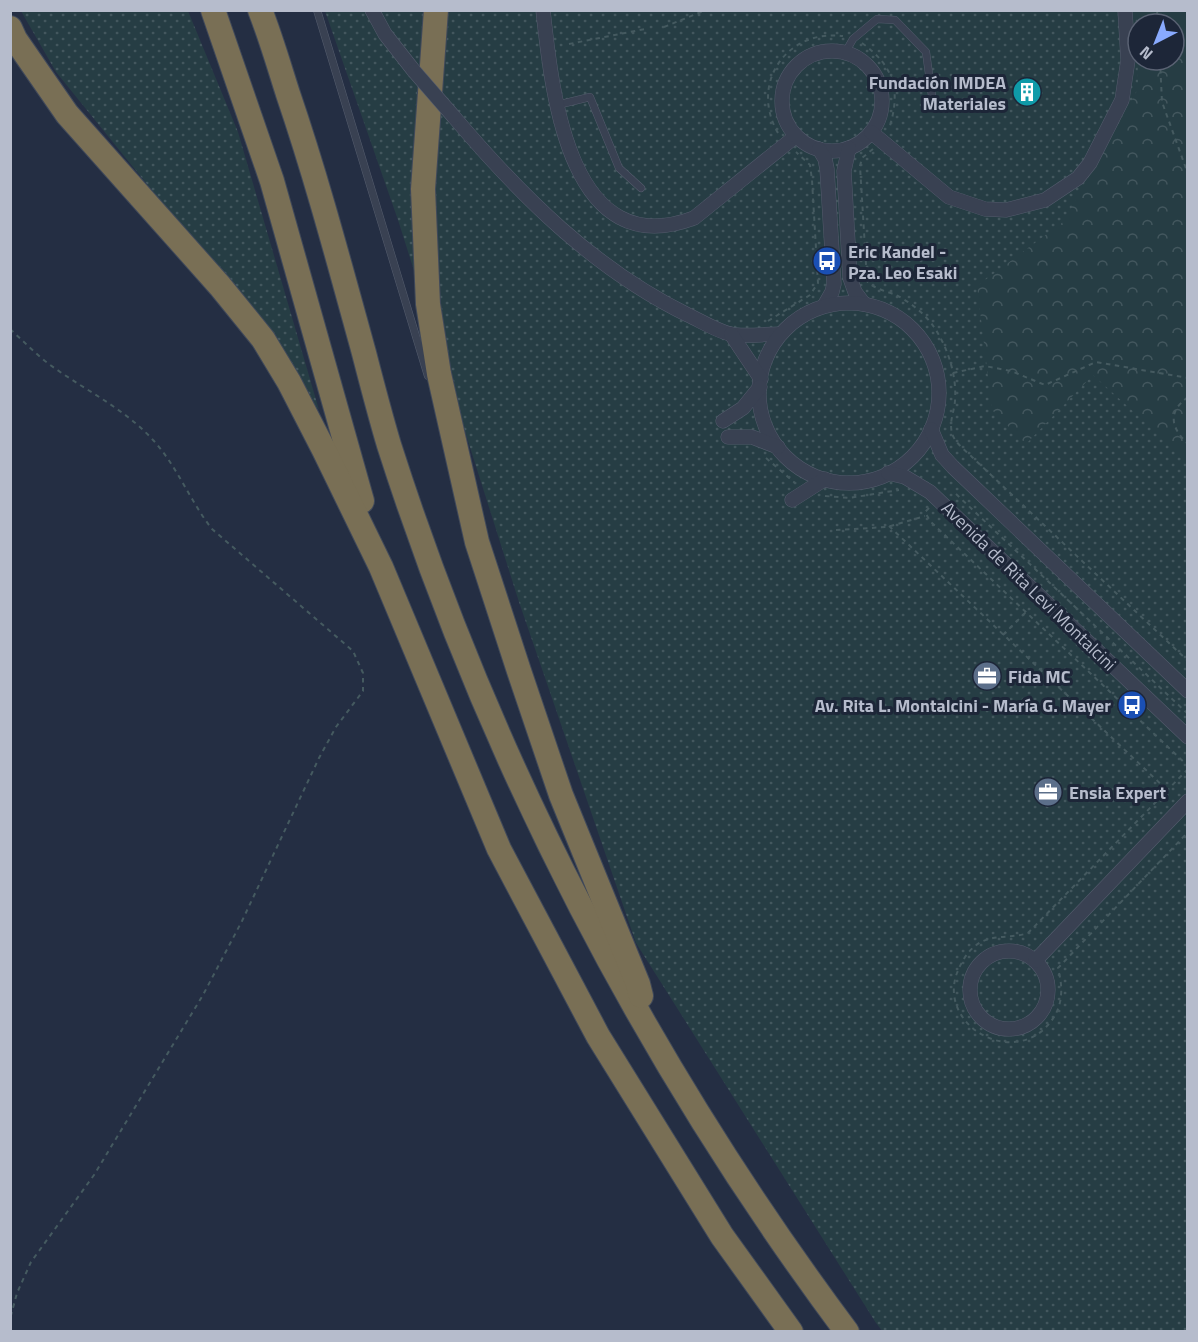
<svg xmlns="http://www.w3.org/2000/svg" width="1198" height="1342" font-family="'Titillium Web',sans-serif">
	<style>
		.grass { fill: url(#grass-dots); fill-rule: evenodd }
		.forest { fill: url(#forest-crowns); fill-rule: evenodd }
		.lines { fill: none; stroke-linecap: round; stroke-linejoin: round }
		.service-casing { stroke: #545c6d; stroke-width: 8 }
		.minor-casing { stroke: #545c6d; stroke-width: 15 }
		.motorway-casing { stroke: #40495a; stroke-width: 26 }
		.path { stroke: #455a60; stroke-width: 2; stroke-dasharray: 4.5 4.5; stroke-linecap: butt }
		.service { stroke: #394152; stroke-width: 7 }
		.minor { stroke: #394152; stroke-width: 14 }
		.motorway { stroke: #796f55; stroke-width: 24 }
		.minor-bridge-casing { stroke: #545c6d; stroke-width: 15; stroke-linecap: butt }
		.minor-bridge { stroke: #394152; stroke-width: 14 }
		.labels { text-anchor: middle; dominant-baseline: central; stroke-width: 6; stroke-linejoin: round; paint-order: stroke }
		.poi-label { font-size: 18px; font-weight: bold; fill: #b6bccc; stroke: #1d2638; text-anchor: start }
		.street-label { font-size: 18px; fill: #b6bccc; stroke: #1d2638 }
	</style>
	<defs>
		<pattern id="grass-dots" width="8" height="8" patternUnits="userSpaceOnUse" patternTransform="scale(1.5)"><rect width="8" height="8" fill="#263d44"/><path d="M2 2h.1M6 6h.1" fill="none" stroke="#43575e" stroke-width="1.8" stroke-linecap="round"/></pattern>
		<pattern id="forest-crowns" width="20" height="18" patternUnits="userSpaceOnUse" patternTransform="scale(1.5)"><rect width="20" height="18" fill="#263d44"/><path d="M2 6a3 3 0 1 1 6 0M12 15a3 3 0 1 1 6 0" fill="none" stroke="#43575e"/></pattern>
	</defs>
	<rect width="100%" height="100%" fill="#242e43"/>
	<g class="grass">
		<polygon points="21,11 188,11 238,132 319,410 163,204 56,72"/>
		<path d="M325 11H1187V1331L883 1332 876 1323 636 943 519 602 398 220ZM1138 24H1174V60H1138Z"/>
	</g>
	<path class="forest" d="M1137 11H1187V460L1093 375 1026 444 992 410 977 286 1063 222 1138 89ZM1138 24H1174V60H1138Z"/>
	<g class="lines">
		<g class="service-casing">
			<g id="service">
				<polyline points="317,10 428,376"/>
				<polyline points="845,53 853,39 877,19 895,20 926,52 932,96"/>
				<polyline points="557,105 590,97 619,168 641,188"/>
			</g>
		</g>
		<g class="minor-casing">
			<g id="minor">
				<polyline points="372,10 385,34 414,71"/>
				<path d="M543 10C552 93 569 265 694 218L796 136"/>
				<circle cx="832" cy="101" r="50"/>
				<path d="M454 117C521 196 594 269 688 315 701 321 715 330 730 334 742 337 766 334 780 334"/>
				<polyline points="871,132 949,197 985,209 1006,210 1045,200 1078,178 1090,163 1122,100 1128,60 1125,10"/>
				<polyline points="849,148 844,171 850,278 855,292 864,304"/>
				<polyline points="819,149 825,159 827,169 834,284 832,292 824,306"/>
				<circle cx="849" cy="393" r="90"/>
				<polyline points="731,334 761,379"/>
				<polyline points="723,421 743,408 760,387"/>
				<polyline points="931,429 942,455 953,467 1188,691"/>
				<polyline points="728,437 752,437 778,447"/>
				<polyline points="888,473 905,477 930,492 1188,737"/>
				<polyline points="792,500 825,479"/>
				<circle cx="1009" cy="990" r="39"/>
				<polyline points="1035,961 1188,801"/>
			</g>
		</g>
		<g class="motorway-casing">
			<g id="motorway">
				<polyline points="213,10 272,181 362,501"/>
				<path d="M260 10C271 38 279 66 288 94 317 179 340 266 364 353 372 384 380 415 389 445 491 764 647 1064 847 1332"/>
				<polyline points="436,10 423,189 428,304 439,374 477,542 519,671 561,795 638,984 641,996"/>
				<polyline points="10,28 15,39 67,114 220,286 263,339 289,382 324,450 381,567 499,849 598,1036 722,1236 791,1332"/>
			</g>
		</g>
		<g class="path">
			<polyline points="1157,10 1158,24"/>
			<polyline points="664,27 706,10"/>
			<path d="M862 43C895 67 901 91 889 129"/>
			<polyline points="569,44 645,29"/>
			<polyline points="1160,60 1162,102 1188,174"/>
			<path d="M778 133C749 83 787 29 843 36"/>
			<path d="M873 149 862 158 860 166 867 281C874 289 886 291 896 295 910 302 925 314 934 327 948 348 957 376 955 401 954 412 949 422 952 433 954 442 965 450 972 457L1188 661"/>
			<polyline points="768,321 810,295 818,283 812,180 810,165 796,152"/>
			<path d="M10 329C22 340 33 351 45 361 80 388 122 406 153 440 177 466 190 501 212 529L353 651 363 673V691L336 727 319 758 242 921 203 995 94 1175 31 1262 17 1293 10 1319"/>
			<polyline points="953,373 985,366 1011,371 1045,385 1096,362 1188,378"/>
			<path d="M1188 397C1167 412 1171 428 1188 444"/>
			<polyline points="766,458 795,483"/>
			<polyline points="956,494 1188,714"/>
			<polyline points="825,496 849,498 899,490"/>
			<polyline points="929,508 925,512 930,521 1188,766"/>
			<polyline points="889,526 1167,790"/>
			<polyline points="836,530 887,527 925,516"/>
			<polyline points="1003,635 1026,612"/>
			<path d="M1188 769 1028 933C1014 938 998 935 983 941 970 947 962 960 957 973 939 1021 1002 1063 1042 1031 1053 1021 1060 1010 1061 995 1062 986 1060 977 1058 968L1188 832"/>
		</g>
		<use href="#service" class="service"/>
		<use href="#minor" class="minor"/>
		<use href="#motorway" class="motorway"/>
		<g class="minor-bridge-casing">
			<polyline id="minor-bridge" points="414,71 454,117"/>
		</g>
		<use href="#minor-bridge" class="minor-bridge"/>
	</g>
	<defs>
		<g id="building-disc" transform="scale(1.5)"><circle r="9.5" fill="#0f9aa8" stroke="#1d2638"/><path d="M-4-6H4V6H1V3H-1V6H-4ZM-2.5-4.3h1.7v1.8h-1.7ZM.8-4.3h1.7v1.8H.8ZM-2.5-1h1.7V.8h-1.7ZM.8-1h1.7V.8H.8Z" fill="#fff"/></g>
		<g id="bus-disc" transform="scale(1.5)"><circle r="9.5" fill="#1a4fb4" stroke="#1d2638"/><path d="M-5-6H5V4H4V6H2V4H-2V6H-4V4H-5ZM-3.5-4V0h7V-4ZM-3.5 1.2v1.5H-2V1.2ZM2 1.2v1.5H3.5V1.2Z" fill="#fff"/></g>
		<g id="office-disc" transform="scale(1.5)"><circle r="9.5" fill="#5c6f8a" stroke="#1d2638"/><path d="M-6-3h4V-5.5h4V-3h4V5H-6ZM-1-4.5V-3h2v-1.5ZM-6 0V1H6V0Z" fill="#fff"/></g>
	</defs>
	<g fill-rule="evenodd">
		<use href="#building-disc" x="1027" y="92"/>
		<use href="#bus-disc" x="827" y="261"/>
		<use href="#office-disc" x="987" y="676"/>
		<use href="#bus-disc" x="1132" y="705"/>
		<use href="#office-disc" x="1048" y="792"/>
	</g>
	<g class="labels">
		<g class="poi-label">
			<text x="1006" y="82" text-anchor="end">Fundación IMDEA<tspan x="1006" dy="21">Materiales</tspan></text>
			<text x="848" y="251">Eric Kandel -<tspan x="848" dy="21">Pza. Leo Esaki</tspan></text>
			<text x="1008" y="676">Fida MC</text>
			<text x="1111" y="705" text-anchor="end">Av. Rita L. Montalcini - María G. Mayer</text>
			<text x="1069" y="792">Ensia Expert</text>
		</g>
		<g class="street-label">
			<text transform="translate(1029 586) rotate(44)">Avenida de Rita Levi Montalcini</text>
		</g>
	</g>
	<rect width="1198" height="1342" fill="none" stroke="#b6bccc" stroke-width="24"/>
	<g transform="translate(1156 42) rotate(222)"><circle r="28" fill="#1d2638" stroke="#5a6273" stroke-width="1.5"/>
	<path d="M0-4.5L10 22L0 15L-10 22Z" fill="#89aafe"/>
	<text y="-9" font-size="16" font-weight="bold" text-anchor="middle" fill="#b6bccc">N</text>
	</g>
</svg>
